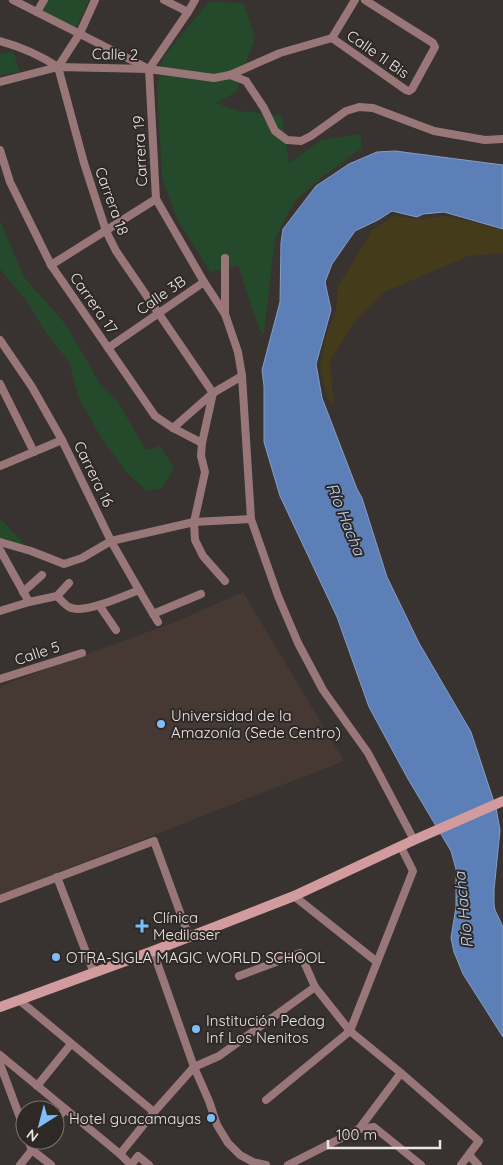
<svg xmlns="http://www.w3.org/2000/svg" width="503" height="1165" font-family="Quicksand,sans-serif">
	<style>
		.built { fill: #463934 }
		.green { fill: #24492b }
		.sand { fill: #443b1b }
		.water { fill: #5b7fb6; stroke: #869ec4 }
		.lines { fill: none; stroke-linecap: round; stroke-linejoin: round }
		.street { stroke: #997778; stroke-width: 8 }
		.secondary { stroke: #d29c9e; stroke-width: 10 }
		.poi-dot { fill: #7fbdf9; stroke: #2e2826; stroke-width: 2 }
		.labels { text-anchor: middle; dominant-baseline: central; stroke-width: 4; stroke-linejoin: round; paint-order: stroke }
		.street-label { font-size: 15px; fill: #ebe7e5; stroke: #2e2826 }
		.poi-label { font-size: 15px; fill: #ebe7e5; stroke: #2e2826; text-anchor: start }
		.water-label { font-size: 16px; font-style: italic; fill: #bed3f3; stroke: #2e2826 }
	</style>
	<rect width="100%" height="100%" fill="#383230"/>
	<polygon class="built" points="243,592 344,761 0,895 0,686 175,622"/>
	<g class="green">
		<polygon points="48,0 89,0 75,30 41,11"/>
		<polygon points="209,2 244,3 255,38 236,92 216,103 239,111 282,115 289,163 321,140 361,134 361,149 321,178 295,201 275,239 264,334 259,329 238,265 210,272 176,217 162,178 157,89 163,57"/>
		<polygon points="13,51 20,72 0,75 0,54"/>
		<polygon points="0,220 24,277 67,326 100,384 118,402 146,450 160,446 174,468 162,488 147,491 128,474 100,436 79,398 69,362 44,330 27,302 0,269"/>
		<polygon points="0,519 4,522 26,546 0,539"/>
	</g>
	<polygon class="sand" points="394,216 416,219 448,216 503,230 503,253 469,256 386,291 354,323 330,361 334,406 327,398 320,366 326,337 336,311 338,286 372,230"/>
	<polygon class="water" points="395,151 503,165 503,229 444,212 423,214 417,217 392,211 378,220 355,231 332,264 325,282 331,310 316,364 322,398 357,489 362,498 387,577 419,643 471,732 496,808 500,830 494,890 494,904 495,910 503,927 503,1037 463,974 454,952 451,938 456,907 456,869 451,851 408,779 369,707 337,617 280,496 264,442 264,386 262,370 280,302 281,243 283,229 316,186 349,164 377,152"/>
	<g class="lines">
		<g class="street">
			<polyline points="13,0 147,68"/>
			<polyline points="95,0 80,33 58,67 84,163 106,231 116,251 213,393 202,443 201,456 205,472 194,522 195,540 203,556 225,581"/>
			<polyline points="164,0 188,12"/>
			<polyline points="195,0 188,12 149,69 156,199 204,282 225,314 238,352 242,376 251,519 278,596 298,643 323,690 368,753 414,840"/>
			<polyline points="37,12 44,0"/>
			<polyline points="332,38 406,90 409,91 412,89 435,47 433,43 365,0"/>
			<polyline points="332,38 355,0"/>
			<path d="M0 41C22 47 40 55 58 67"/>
			<polyline points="230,75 246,81 264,108 275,131 287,140 301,141 311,136 346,111 359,107 373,108 434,131 485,140 503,139"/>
			<polyline points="0,82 58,67 149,69 214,78 230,75 280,53 332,38"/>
			<polyline points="0,150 10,182 51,265 155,416 173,428 202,443"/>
			<polyline points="225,258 225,314"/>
			<polyline points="51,265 156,199"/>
			<polyline points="0,340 32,387 62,440 111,541 139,590 158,622"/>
			<polyline points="108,348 204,282"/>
			<polyline points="0,384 34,452"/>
			<polyline points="173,428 213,393 242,376"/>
			<polyline points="0,466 62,440"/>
			<polyline points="0,542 31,551 64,564 82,558 111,541 194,522 251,519"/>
			<polyline points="0,550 29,602"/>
			<polyline points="23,592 42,575"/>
			<path d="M57 596C61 600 65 605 69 607 82 615 124 596 139 590"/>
			<polyline points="99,605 116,630"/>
			<polyline points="0,611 29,602 57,596 69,583"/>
			<polyline points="153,614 201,594"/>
			<polyline points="0,679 82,653"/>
			<polyline points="57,877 94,973"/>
			<polyline points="294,896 377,962"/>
			<polyline points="0,899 154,841 189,937"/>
			<polyline points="153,951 194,1067 209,1101 217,1125 228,1143 240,1155 253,1162 266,1165"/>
			<polyline points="239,976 300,953 315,987 350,1031 401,1073 479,1141 461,1165"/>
			<polyline points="19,1000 154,1112"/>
			<polyline points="0,1055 120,1154 131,1165"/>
			<polyline points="0,1064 25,1131"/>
			<polyline points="37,1086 71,1044"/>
			<polyline points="266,1100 350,1031 413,871 401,847"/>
			<polyline points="55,1122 65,1109"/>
			<polyline points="359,1129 401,1073"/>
			<polyline points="28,1140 32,1150 51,1165"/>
			<polyline points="120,1154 154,1112 194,1067 219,1056 315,987"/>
			<polyline points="469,1155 478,1165"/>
			<polyline points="20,1165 40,1140"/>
			<polyline points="131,1165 138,1156 149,1165"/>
			<polyline points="288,1165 359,1129 374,1127 421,1165"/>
		</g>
		<polyline class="secondary" points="0,1007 153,951 294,896 414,840 503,801"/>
	</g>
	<g class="poi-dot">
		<circle cx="161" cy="724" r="5"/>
		<path d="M139.5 918.5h5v5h5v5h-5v5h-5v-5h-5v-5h5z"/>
		<circle cx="56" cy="957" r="5"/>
		<circle cx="196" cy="1029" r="5"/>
		<circle cx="211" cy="1118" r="5"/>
	</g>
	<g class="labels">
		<g class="street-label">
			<text transform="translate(115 54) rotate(1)">Calle 2</text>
			<text transform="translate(378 54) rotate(35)">Calle 1I Bis</text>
			<text transform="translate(140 151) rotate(-93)">Carrera 19</text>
			<text transform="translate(112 201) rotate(70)">Carrera 18</text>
			<text transform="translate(161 295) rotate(-35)">Calle 3B</text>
			<text transform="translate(94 303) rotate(55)">Carrera 17</text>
			<text transform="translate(94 474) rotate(64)">Carrera 16</text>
			<text transform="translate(37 653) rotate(-18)">Calle 5</text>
		</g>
		<g class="poi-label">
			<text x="171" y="715">Universidad de la<tspan x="171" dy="17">Amazonía (Sede Centro)</tspan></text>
			<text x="153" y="917">Clínica<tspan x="153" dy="17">Medilaser</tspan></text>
			<text x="66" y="957">OTRA-SIGLA MAGIC WORLD SCHOOL</text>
			<text x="206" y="1020">Institución Pedag<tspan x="206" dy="17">Inf Los Nenitos</tspan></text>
			<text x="201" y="1118" text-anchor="end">Hotel guacamayas</text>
		</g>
		<g class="water-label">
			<text transform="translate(346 519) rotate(68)">Río Hacha</text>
			<text transform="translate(463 910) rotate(-96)">Río Hacha</text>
		</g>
	</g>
	<g transform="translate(40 1125) rotate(216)"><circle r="24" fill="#2e2826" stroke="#7a7472"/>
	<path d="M0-4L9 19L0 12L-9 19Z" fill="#7fbdf9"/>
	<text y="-8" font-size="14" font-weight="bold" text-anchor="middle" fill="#ebe7e5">N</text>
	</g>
	<path d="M328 1140v8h112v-8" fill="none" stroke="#ebe7e5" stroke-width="2.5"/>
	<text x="336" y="1140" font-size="15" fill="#ebe7e5" stroke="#2e2826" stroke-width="4" paint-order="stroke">100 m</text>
</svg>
